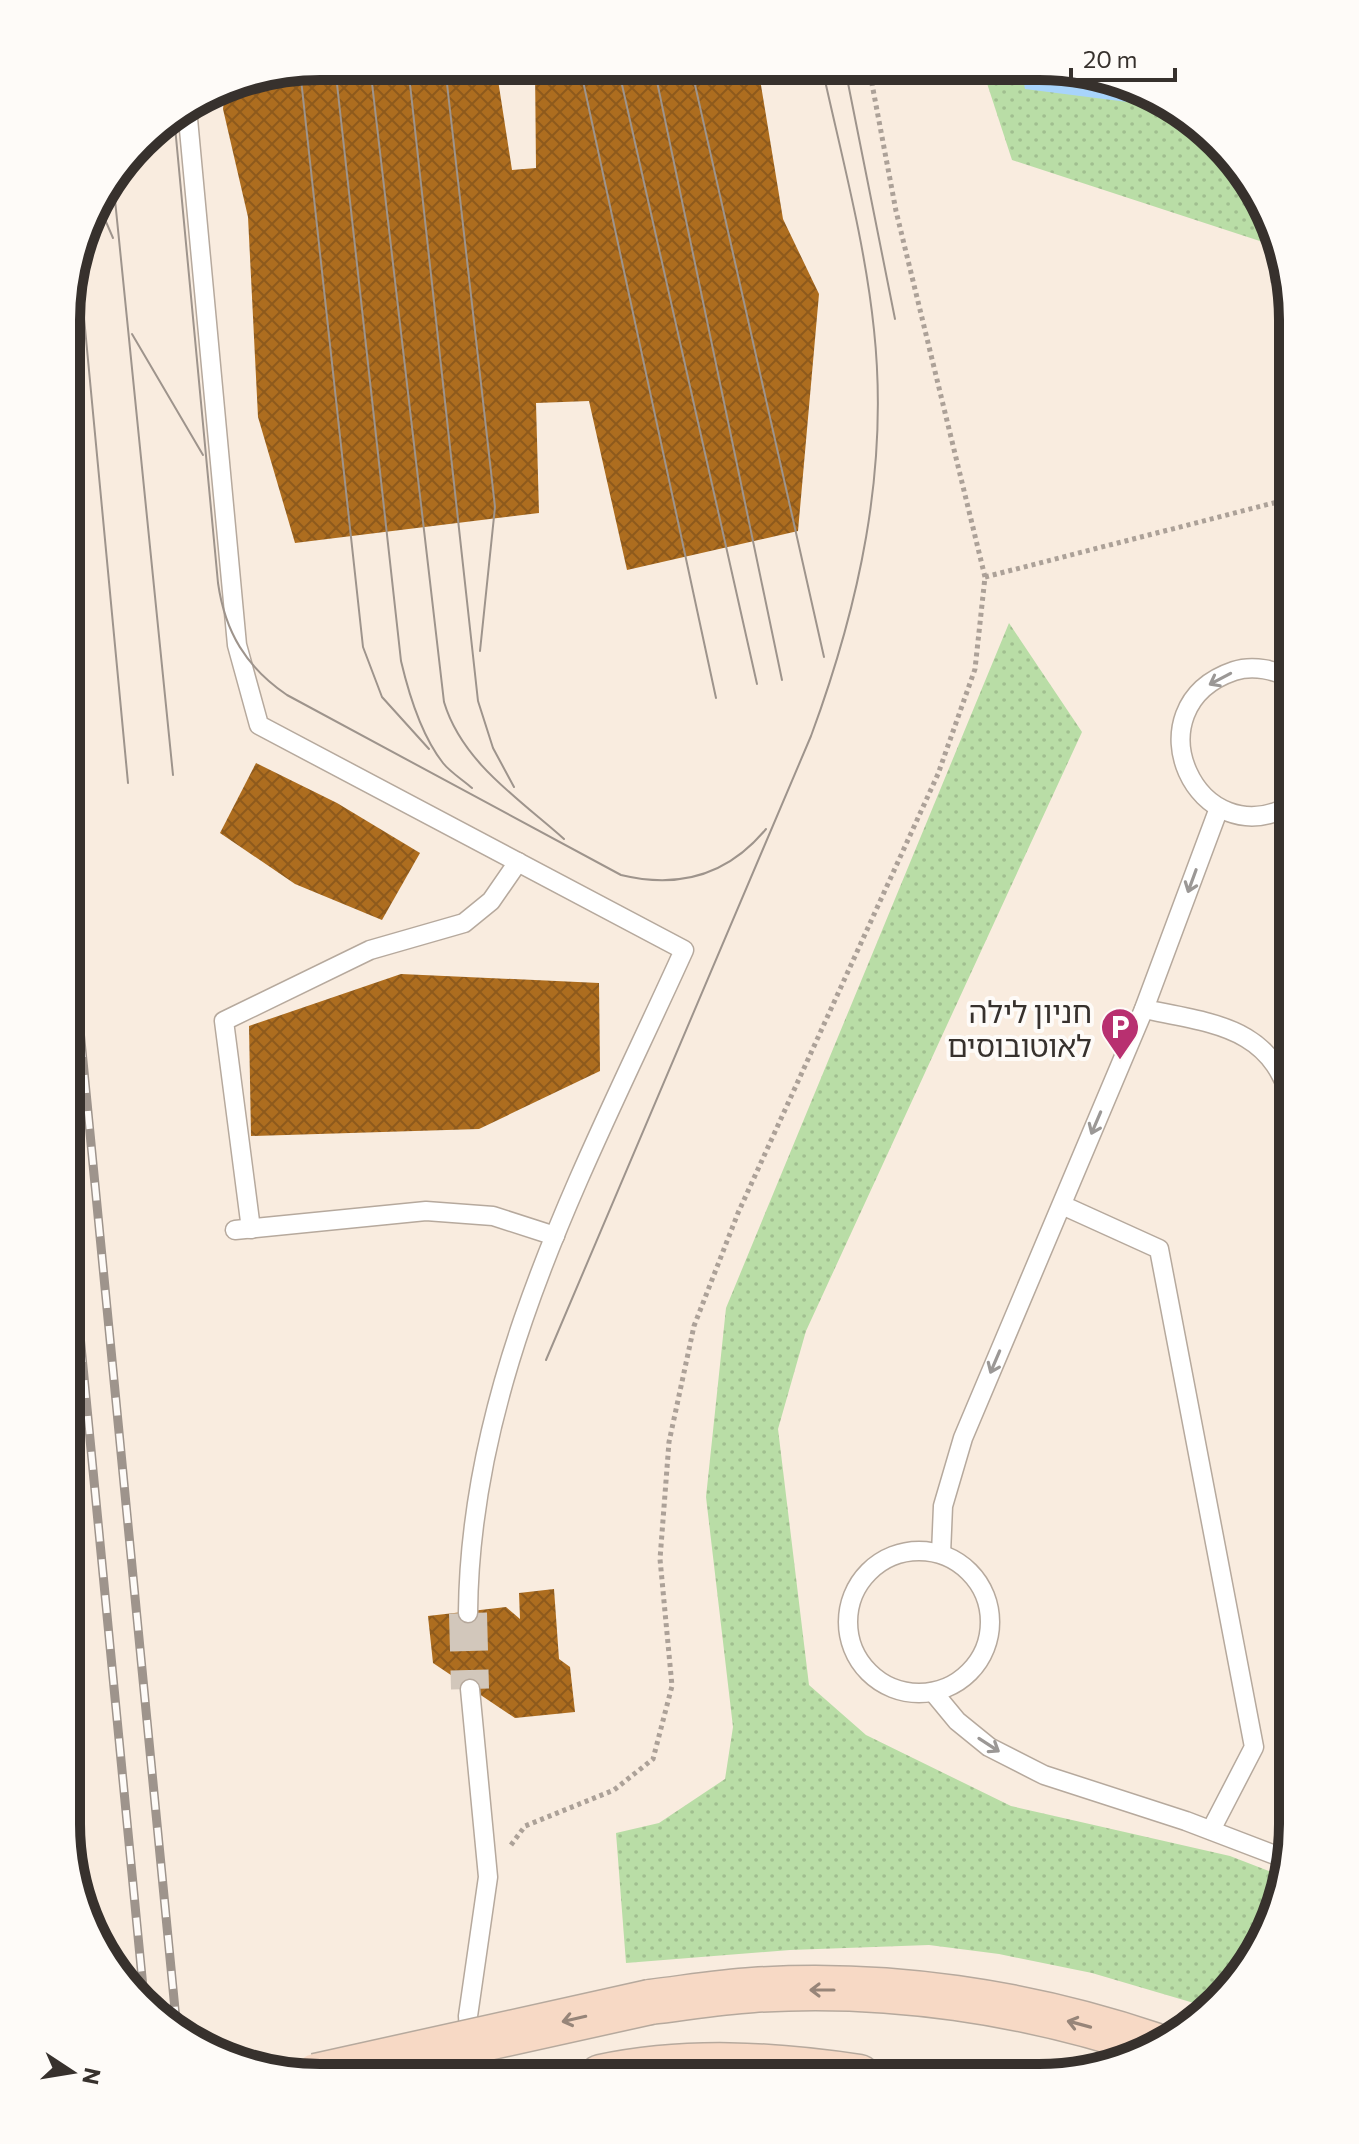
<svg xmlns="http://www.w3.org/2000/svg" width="1359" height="2144" font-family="Commissioner,'Noto Sans Hebrew',sans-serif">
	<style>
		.grass { fill: url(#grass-dots) }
		.water { fill: #a8d4fb }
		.building { fill: url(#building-cross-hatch) }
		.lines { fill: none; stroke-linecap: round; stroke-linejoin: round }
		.minor-tunnel { stroke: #d2c7bb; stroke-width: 38; stroke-dasharray: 38 19; stroke-linecap: butt }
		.service-casing { stroke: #b6a99d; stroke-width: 21 }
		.secondary-casing { stroke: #b6a99d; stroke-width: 47 }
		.path { stroke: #aca198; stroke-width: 5; stroke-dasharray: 4 4; stroke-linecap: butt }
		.service { stroke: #fff; stroke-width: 18 }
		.secondary { stroke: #f7d9c5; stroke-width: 44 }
		.tram { stroke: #9e948c; stroke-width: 2 }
		.rail-casing { stroke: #9e948c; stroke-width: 9 }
		.rail { stroke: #fefbf8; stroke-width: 6; stroke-dasharray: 18; stroke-linecap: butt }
		.secondary-bridge-casing { stroke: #b6a99d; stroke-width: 47; stroke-linecap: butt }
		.secondary-bridge { stroke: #f7d9c5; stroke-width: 44 }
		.oneway { stroke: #9b9896 }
		.oneway2 { stroke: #978579 }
		.labels { text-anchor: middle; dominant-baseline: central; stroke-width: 8; stroke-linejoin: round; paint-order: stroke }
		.poi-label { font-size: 30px; fill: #37312d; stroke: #fefbf8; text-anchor: end }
		.rim { fill: none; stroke: #37312d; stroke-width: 10 }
	</style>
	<defs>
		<pattern id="grass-dots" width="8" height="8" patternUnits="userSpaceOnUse" patternTransform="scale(2)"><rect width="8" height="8" fill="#b9dda6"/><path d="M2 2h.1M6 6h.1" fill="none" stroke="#a0be8f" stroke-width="1.8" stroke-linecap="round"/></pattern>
		<pattern id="building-cross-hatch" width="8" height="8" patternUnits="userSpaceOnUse" patternTransform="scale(2)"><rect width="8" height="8" fill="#ad6d1f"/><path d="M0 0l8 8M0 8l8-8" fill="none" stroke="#8e5a1c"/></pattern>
	</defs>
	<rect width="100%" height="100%" fill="#f9ecdf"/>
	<g class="grass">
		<polygon points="982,68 1073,68 1194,119 1274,223 1278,247 1012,160"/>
		<polygon points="1009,623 1082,732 806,1331 778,1429 809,1685 866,1735 1011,1806 1230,1856 1284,1877 1274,1921 1241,1978 1204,2006 1092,1973 999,1954 929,1945 790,1950 626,1963 616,1833 659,1823 725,1779 733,1727 706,1497 726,1308"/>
	</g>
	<polygon class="water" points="1021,68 1073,68 1167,107 1025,89"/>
	<g class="building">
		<polygon points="320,66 496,67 512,170 536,168 535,67 758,67 783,219 819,294 798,531 627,570 589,401 536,403 539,513 295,543 258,417 248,217 223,109 226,85"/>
		<polygon points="256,763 337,803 420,853 382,920 295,884 220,833"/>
		<polygon points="401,974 599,983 600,1071 479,1129 251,1136 249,1026"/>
		<polygon points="554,1589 559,1659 570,1667 575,1712 515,1718 433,1663 428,1616 506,1607 520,1619 519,1593"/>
	</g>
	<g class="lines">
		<polyline class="minor-tunnel" points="468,1613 470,1689"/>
		<g class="service-casing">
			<g id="service">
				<path d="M187 108 237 645 259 725 684 950C588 1162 470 1374 468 1613"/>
				<path d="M1293 804C1197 860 1128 707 1234 671 1252 665 1277 669 1293 681"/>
				<path d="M1144 1009C1216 1024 1275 1027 1293 1109"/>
				<polyline points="1062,1205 1159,1249 1254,1747 1211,1830"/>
				<polyline points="251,1229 224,1021 370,950 464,923 491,901 518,862"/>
				<polyline points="235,1230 426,1211 493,1216 555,1236"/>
				<circle cx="919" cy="1622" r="71"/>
				<polyline points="941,1554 943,1506 963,1438 1144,1009 1219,808"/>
				<polyline points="470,1689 488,1877 468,2016 472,2076"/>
				<polyline points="933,1692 957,1721 989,1747 1044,1775 1186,1821 1288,1860"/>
			</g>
		</g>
		<g class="secondary-casing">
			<g id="secondary">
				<path d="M650 2002C684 1998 719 1992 753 1990 887 1981 1027 2002 1154 2045"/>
				<path d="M601 2077C686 2059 773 2064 859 2077"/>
			</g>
		</g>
		<g class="path">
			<polyline points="985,577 1293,498"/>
			<polyline points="511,1845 525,1826 614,1790 653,1759 672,1686 660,1559 669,1442 694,1326 738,1213 938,774 975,669 985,577 896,211 869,68"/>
		</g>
		<use href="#service" class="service"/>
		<use href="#secondary" class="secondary"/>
		<g class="tram">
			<path d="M335 66 401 661C409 695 421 735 443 763 450 772 463 780 472 788"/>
			<path d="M370 66 444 702C462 762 518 798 564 839"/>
			<polyline points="408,66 478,701 493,748 514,787"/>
			<polyline points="445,66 495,507 480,651"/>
			<polyline points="580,67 716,698"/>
			<polyline points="618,67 757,684"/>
			<polyline points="654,67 782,680"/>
			<polyline points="691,67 824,657"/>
			<polyline points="845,68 895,319"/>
			<polyline points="300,70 363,647 382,697 429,749"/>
			<path d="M174 116 218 583C225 632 246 667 287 695L621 875C679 889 728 875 766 829"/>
			<polyline points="113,180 173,775"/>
			<polyline points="97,201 113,238"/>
			<polyline points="78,254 128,783"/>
			<polyline points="132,334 203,455"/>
			<path d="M546 1360 811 736C859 606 889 470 874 330 865 242 841 154 822 67"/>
		</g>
		<g class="rail-casing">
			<g id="rail">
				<polyline points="67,896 177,2030"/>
				<polyline points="67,1201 144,1998"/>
			</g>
		</g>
		<use href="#rail" class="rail"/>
		<g class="secondary-bridge-casing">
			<polyline id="secondary-bridge" points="316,2076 650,2002"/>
		</g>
		<use href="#secondary-bridge" class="secondary-bridge"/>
	</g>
	<defs><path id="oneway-shaft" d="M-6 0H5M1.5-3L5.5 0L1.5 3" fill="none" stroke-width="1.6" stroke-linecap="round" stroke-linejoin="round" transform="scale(2)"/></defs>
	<g class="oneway">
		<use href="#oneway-shaft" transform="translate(1220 679) rotate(152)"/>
		<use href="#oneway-shaft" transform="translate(1192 881) rotate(110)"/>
		<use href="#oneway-shaft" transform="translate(1096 1123) rotate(113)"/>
		<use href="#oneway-shaft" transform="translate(995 1362) rotate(113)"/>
		<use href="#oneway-shaft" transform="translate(989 1745) rotate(33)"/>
	</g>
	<g class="oneway2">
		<use href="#oneway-shaft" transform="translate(822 1990) rotate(-180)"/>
		<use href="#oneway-shaft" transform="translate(574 2019) rotate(167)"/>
		<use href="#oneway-shaft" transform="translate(1079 2024) rotate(-165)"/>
	</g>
	<defs>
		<g id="parking-pin" transform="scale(2)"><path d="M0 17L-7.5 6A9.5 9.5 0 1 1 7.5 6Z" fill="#b83070" stroke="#fefbf8"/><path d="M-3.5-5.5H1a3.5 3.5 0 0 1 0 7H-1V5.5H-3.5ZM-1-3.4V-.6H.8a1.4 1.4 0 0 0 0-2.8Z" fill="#fff"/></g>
	</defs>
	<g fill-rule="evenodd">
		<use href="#parking-pin" x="1120" y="1027"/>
	</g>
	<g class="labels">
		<g class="poi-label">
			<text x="1092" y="1010">חניון לילה<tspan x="1092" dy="34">לאוטובוסים</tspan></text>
		</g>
	</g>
	<path d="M0 0H1359V2144H0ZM320 80H1039A240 240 0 0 1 1279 320V1824A240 240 0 0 1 1039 2064H320A240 240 0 0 1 80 1824V320A240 240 0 0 1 320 80Z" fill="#fefbf8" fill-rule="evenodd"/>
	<path class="rim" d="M320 80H1039A240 240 0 0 1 1279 320V1824A240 240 0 0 1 1039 2064H320A240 240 0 0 1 80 1824V320A240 240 0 0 1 320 80Z"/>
	<g transform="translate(72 2072) rotate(102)" stroke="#fefbf8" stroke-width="6" paint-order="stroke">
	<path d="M0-6L14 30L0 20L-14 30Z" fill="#37312d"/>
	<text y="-12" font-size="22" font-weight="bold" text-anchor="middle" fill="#37312d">N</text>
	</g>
	<path d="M1071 68v12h104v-12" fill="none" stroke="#37312d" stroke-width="4"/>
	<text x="1083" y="68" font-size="24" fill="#37312d" stroke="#fefbf8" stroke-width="6" paint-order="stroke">20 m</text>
</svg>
